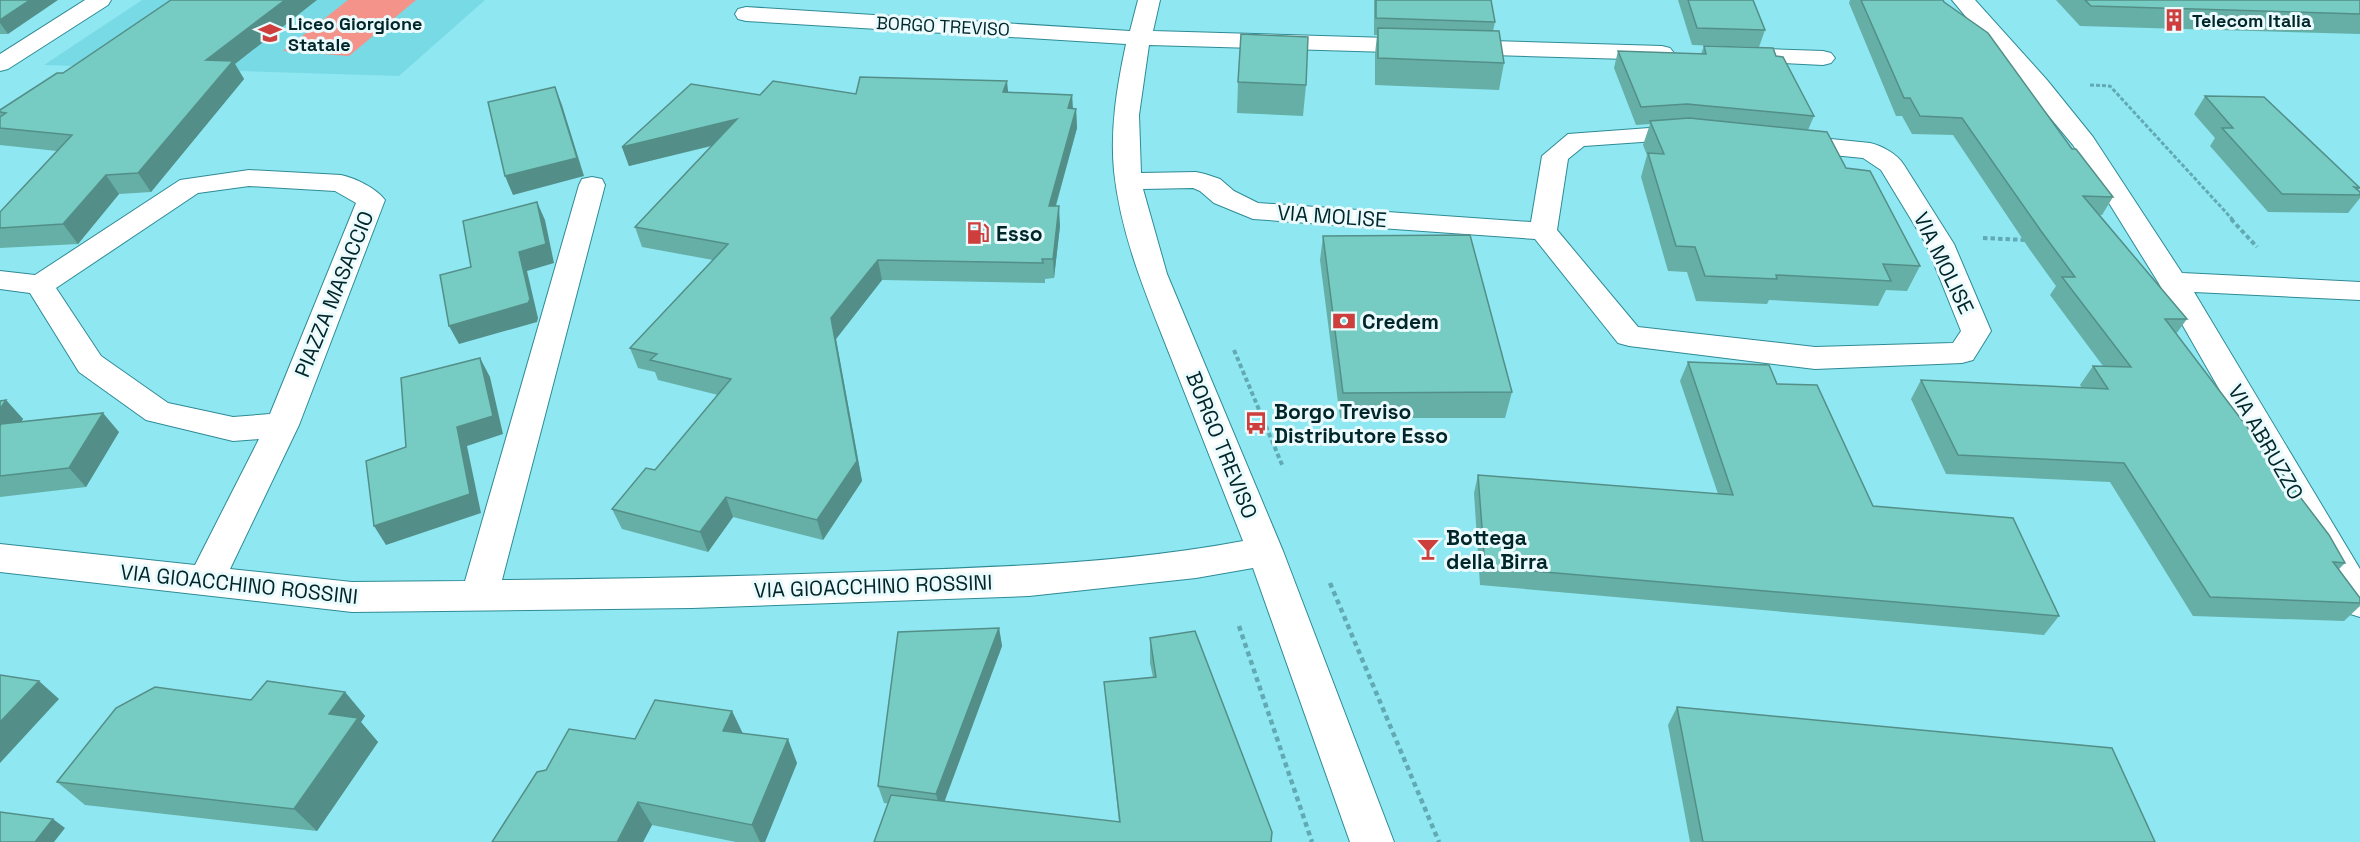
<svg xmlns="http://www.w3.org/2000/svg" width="2360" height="842" font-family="'Space Grotesk',sans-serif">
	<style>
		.built { fill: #78dae5 }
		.green { fill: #f3938a }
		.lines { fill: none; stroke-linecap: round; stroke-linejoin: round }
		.minor-casing { stroke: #2e8b95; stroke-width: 2 }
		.path-far2 { stroke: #62aab3; stroke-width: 3; stroke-dasharray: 4 2; stroke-linecap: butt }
		.path-far1 { stroke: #62aab3; stroke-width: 4; stroke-dasharray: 4.5 3; stroke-linecap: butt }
		.path { stroke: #62aab3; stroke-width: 4.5; stroke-dasharray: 5 4; stroke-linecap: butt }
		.minor { fill: #fff; fill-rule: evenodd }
		.wall { fill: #65afa7 }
		.shaded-wall { fill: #538f88 }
		.building { fill: #76ccc2; stroke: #538f88; stroke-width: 1.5 }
		.labels { text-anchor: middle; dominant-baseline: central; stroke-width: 6; stroke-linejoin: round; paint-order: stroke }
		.far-poi-label { font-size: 18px; font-weight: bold; fill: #00262a; stroke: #ebfbfd; text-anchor: start }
		.far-street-label { font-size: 18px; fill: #00262a; stroke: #ebfbfd }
		.street-label { font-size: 21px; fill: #00262a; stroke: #ebfbfd }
		.poi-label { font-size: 21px; font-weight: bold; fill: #00262a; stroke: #ebfbfd; text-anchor: start }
	</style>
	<rect width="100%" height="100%" fill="#8fe7f2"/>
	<polygon class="built" points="142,0 485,0 399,76 44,65"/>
	<polygon class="green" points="348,0 416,0 349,56 283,51"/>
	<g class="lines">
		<g class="minor-casing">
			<g id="minor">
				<polygon points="85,0 111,0 108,5 8,69 0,71 0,54"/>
				<path d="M1138 0H1160L1153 31 1662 46 1670 48 1674 53 1670 58 1662 60 1149 45 1139 115 1141 173 1196 172 1205 174 1220 179 1234 191 1258 203 1531 222 1542 156 1568 134 1690 125 1699 128 1703 133 1699 138 1584 146 1568 159 1557 230 1638 327 1815 347 1953 343 1961 331 1926 244 1881 170 1863 158 1792 151 1783 148 1779 143 1783 138 1792 135 1870 143C1883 146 1897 154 1904 165L1954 244 1991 331 1973 360 1962 363 1815 369 1629 346 1618 343 1535 239 1253 219 1214 203 1200 191 1193 188 1143 189 1167 274 1283 551 1394 842H1350L1253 568 1196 578 1029 596 692 608 352 612 0 572V544L195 565 259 439 233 441 146 420 79 372 30 293 0 289V271L35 275 180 180 249 170 341 175C355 178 376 188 385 200L299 425 230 569 352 582 465 581 579 185 582 179 592 177 602 179 605 185 502 580C630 579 758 576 887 571 1006 567 1125 563 1243 541 1219 480 1195 419 1171 358 1147 297 1121 237 1114 171 1110 128 1117 86 1126 44L746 21 738 19 735 14 738 9 746 7 1130 31ZM249 186 335 191 356 203 270 414 233 417 168 403 101 356 56 288 198 193Z"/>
				<polygon points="1952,0 1975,0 2047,80 2093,137 2182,273 2360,282 2360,300 2194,292 2360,569 2360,617 2347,613 2158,282 2073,145"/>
				<polygon points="1734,48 1823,51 1831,53 1835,58 1831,63 1823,65 1726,60 1722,55 1726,50"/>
			</g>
		</g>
		<polyline class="path-far2" points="2090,85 2110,86 2233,220"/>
		<g class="path-far1">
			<polyline points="2231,219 2257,247"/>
			<polyline points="1983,238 2026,240"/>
			<polyline points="1234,350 1283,467"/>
		</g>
		<g class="path">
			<polyline points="1330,583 1439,842"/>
			<polyline points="1239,626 1312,842"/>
		</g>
		<use href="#minor" class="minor"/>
	</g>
	<g class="wall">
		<polygon points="0,0 8,34 0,34"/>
		<polygon points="1374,0 1491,0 1495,22 1493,31 1504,63 1499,90 1375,85 1375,54 1377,35 1374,35"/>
		<polygon points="1678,0 1753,0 1765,30 1759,47 1692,45"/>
		<polygon points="1850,0 1943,0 1944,2 2072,149 2113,197 2102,215 2100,215 2187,319 2176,334 2345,563 2339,569 2360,598 2360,606 2344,621 2193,616 2110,482 1946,474 1911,399 1921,380 2082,388 2080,385 2093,366 2103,366 2050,295 2056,286 2030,250 1953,135 1912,134 1902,116 1896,116 1849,3"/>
		<polygon points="2056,0 2360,0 2360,34 2080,26"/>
		<polygon points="1704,46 1776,56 1814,116 1808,130 1846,168 1920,266 1907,291 1886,290 1878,306 1769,300 1767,304 1696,301 1687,272 1668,271 1641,177 1647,155 1643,145 1650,124 1636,125 1614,68 1618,51 1701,54"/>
		<polygon points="235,64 244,79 151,192 119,194 78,244 0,248 0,212 57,151 0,145 0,110"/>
		<polygon points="1238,82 1306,85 1303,116 1237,113"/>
		<polygon points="1008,92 1072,95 1073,108 1076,109 1077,128 1056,206 1060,226 1054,278 1045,279 1045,283 882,280 836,339 862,481 823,540 733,517 708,552 622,529 612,509 655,470 718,395 658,380 655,372 638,368 630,348 713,260 642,247 635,227 712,146 629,166 622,147 760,95"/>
		<polygon points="2205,96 2360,188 2358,190 2360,192 2360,198 2348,213 2268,212 2210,146 2215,138 2194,114"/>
		<polygon points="1323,236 1512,392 1505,418 1340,418 1320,260"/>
		<polygon points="1688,362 1777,384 1873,506 2059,616 2044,635 1480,585 1474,493 1478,475 1718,494 1680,381"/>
		<polygon points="6,400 23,419 21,422 119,432 86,487 0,497 0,401"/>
		<polygon points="999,628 1002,646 944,801 1119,822 1104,682 1153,677 1150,663 1150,638 1271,842 884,803 878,786"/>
		<polygon points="345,692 365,716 361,722 378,742 317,831 85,805 57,782 251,700"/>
		<polygon points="1677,707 2155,842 1690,842 1668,725"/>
		<polygon points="732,711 743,734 797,763 765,842 736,842 652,825 643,842 492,842 546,770 635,739"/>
	</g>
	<g class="shaded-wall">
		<polygon points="30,0 58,0 8,34 0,23 0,20"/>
		<polygon points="285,0 317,0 235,64 244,79 151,192 138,173 206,60"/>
		<polygon points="1007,81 1009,100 1003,92"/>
		<polygon points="555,87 562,105 584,176 513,195 505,176"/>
		<polygon points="1072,95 1073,114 1068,108"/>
		<polygon points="1076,109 1077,128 1050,226 1049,206"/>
		<polygon points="737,119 742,138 629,166 622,147"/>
		<polygon points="106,175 119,194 78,244 63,224"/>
		<polygon points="537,202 545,220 554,263 527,271 538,318 537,322 459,344 449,326 519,252"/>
		<polygon points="1059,206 1060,226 1054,278 1053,259"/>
		<polygon points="878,260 882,280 836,339 862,481 823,540 817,520 831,318"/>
		<polygon points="480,358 490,377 503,434 467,446 481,513 386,545 374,526 457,427"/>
		<polygon points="6,400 23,419 0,454 0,409"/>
		<polygon points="103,413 119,432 86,487 69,468"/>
		<polygon points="726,497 733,517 708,552 700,532"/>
		<polygon points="999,628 1002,646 941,811 936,794"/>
		<polygon points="39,681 59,699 0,763 0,722"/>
		<polygon points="345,692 365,716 361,722 378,742 317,831 294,809 329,714"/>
		<polygon points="732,711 743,734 723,731"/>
		<polygon points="788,739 797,763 765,842 760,842 752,825"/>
		<polygon points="638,802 652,825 643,842 617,842"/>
		<polygon points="53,819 65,828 54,842 35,842"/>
	</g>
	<g class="building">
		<polygon points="0,0 30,0 0,20"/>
		<polygon points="171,0 285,0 206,60 233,61 138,173 106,175 63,224 0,228 0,212 72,135 0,128 0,117 6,113 0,112 0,110 57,73 63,73"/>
		<polygon points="1376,0 1491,0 1495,22 1376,18"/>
		<polygon points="1688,0 1753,0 1765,30 1697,28"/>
		<polygon points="1861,0 1943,0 1944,2 1988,33 2072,149 2076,149 2113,197 2083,196 2187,319 2165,319 2329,535 2345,563 2333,562 2360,598 2360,603 2210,597 2124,463 1958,455 1921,380 2108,389 2093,366 2131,367 2062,277 2075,277 2041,231 1962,118 1920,116 1910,98 1904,98"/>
		<polygon points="2085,0 2360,0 2360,14 2091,6"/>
		<polygon points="1378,28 1499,31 1504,63 1378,58"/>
		<polygon points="1241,34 1308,37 1306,85 1238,82"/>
		<polygon points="1704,46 1773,48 1776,56 1783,57 1814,116 1687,104 1641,107 1618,51 1706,54"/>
		<polygon points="860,77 1007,81 1003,92 1072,95 1068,108 1076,109 1049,206 1059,206 1053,259 1042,259 1043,263 878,260 831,318 857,461 817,520 726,497 700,532 612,509 646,468 655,470 731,379 650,360 657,354 630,348 728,244 635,227 737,119 622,147 691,84 760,95 773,81 856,94"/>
		<polygon points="555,87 577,158 505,176 488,102"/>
		<polygon points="2205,96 2264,97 2360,188 2354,187 2360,192 2360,195 2282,194 2222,128 2233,128"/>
		<polygon points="1689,118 1827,132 1846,168 1870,171 1920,266 1883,264 1891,281 1776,275 1777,279 1705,276 1695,247 1676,246 1648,153 1664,154 1650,121"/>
		<polygon points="537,202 546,244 519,252 530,299 528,303 449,326 440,275 471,267 463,221"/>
		<polygon points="1470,235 1512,392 1343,393 1323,236"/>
		<polygon points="480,358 493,416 457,427 470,494 374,526 366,461 406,447 401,378"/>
		<polygon points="1688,362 1769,365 1777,384 1817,385 1873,506 2013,518 2059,616 1485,567 1478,475 1733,495"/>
		<polygon points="6,400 0,409 0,401"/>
		<polygon points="103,413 69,468 0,476 0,426 1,424"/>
		<polygon points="999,628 936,794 878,786 898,632"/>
		<polygon points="1195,631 1272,832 1271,842 874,842 891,795 1120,822 1104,682 1156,677 1150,638"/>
		<polygon points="0,675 39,681 0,722"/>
		<polygon points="267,681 345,692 329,714 358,718 294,809 57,782 116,708 155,687 251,700"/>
		<polygon points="655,700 732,711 723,731 788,739 752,825 638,802 617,842 492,842 537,772 546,770 569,729 635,739"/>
		<polygon points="1677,707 2112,748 2155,842 1703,842"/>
		<polygon points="0,812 53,819 35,842 0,842"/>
	</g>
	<defs>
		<g id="building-bare" transform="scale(1.8)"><path d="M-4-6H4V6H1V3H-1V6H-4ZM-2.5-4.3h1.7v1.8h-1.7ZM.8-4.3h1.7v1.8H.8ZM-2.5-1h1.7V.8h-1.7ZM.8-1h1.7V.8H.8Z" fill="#cd3e3c" stroke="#ebfbfd" stroke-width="2.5" paint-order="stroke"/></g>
		<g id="school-bare" transform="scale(1.8)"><path d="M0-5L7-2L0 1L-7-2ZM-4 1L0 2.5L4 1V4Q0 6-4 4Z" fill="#cd3e3c" stroke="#ebfbfd" stroke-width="2.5" paint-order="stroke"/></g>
		<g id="fuel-bare" transform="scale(1.8)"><path d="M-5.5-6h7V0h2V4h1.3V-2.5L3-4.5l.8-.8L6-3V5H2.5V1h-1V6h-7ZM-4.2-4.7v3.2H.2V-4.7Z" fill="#cd3e3c" stroke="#ebfbfd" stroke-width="2.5" paint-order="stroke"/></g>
		<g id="bank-bare" transform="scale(1.8)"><path d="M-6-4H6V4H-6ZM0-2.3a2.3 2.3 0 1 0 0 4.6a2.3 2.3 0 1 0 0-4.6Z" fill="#cd3e3c" stroke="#ebfbfd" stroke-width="2.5" paint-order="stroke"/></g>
		<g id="bus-bare" transform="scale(1.8)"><path d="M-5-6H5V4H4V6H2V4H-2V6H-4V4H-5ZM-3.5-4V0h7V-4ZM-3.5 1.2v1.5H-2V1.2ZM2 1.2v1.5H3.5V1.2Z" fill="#cd3e3c" stroke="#ebfbfd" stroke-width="2.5" paint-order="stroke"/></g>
		<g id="bar-bare" transform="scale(1.8)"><path d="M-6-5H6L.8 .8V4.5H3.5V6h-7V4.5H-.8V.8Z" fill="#cd3e3c" stroke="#ebfbfd" stroke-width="2.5" paint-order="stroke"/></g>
	</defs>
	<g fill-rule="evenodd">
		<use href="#building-bare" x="2174" y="20"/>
		<use href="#school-bare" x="270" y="33"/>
		<use href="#fuel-bare" x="978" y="233"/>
		<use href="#bank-bare" x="1344" y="321"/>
		<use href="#bus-bare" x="1256" y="423"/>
		<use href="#bar-bare" x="1428" y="549"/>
	</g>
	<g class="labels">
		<g class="far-poi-label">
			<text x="2192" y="20">Telecom Italia</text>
			<text x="288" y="23">Liceo Giorgione<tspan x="288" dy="21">Statale</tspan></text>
		</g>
		<g class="far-street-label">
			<text transform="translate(943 26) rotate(3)">BORGO TREVISO</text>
		</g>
		<g class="street-label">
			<text transform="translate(1332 216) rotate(4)">VIA MOLISE</text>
			<text transform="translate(1944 263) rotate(64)">VIA MOLISE</text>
			<text transform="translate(334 294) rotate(-68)">PIAZZA MASACCIO</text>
			<text transform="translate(2266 442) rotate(60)">VIA ABRUZZO</text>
			<text transform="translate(1222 445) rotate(68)">BORGO TREVISO</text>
			<text transform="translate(239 584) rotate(6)">VIA GIOACCHINO ROSSINI</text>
			<text transform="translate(873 586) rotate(-2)">VIA GIOACCHINO ROSSINI</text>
		</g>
		<g class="poi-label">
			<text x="996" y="233">Esso</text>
			<text x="1362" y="321">Credem</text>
			<text x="1274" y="411">Borgo Treviso<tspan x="1274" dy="24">Distributore Esso</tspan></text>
			<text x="1446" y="537">Bottega<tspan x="1446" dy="24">della Birra</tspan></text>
		</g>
	</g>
</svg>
